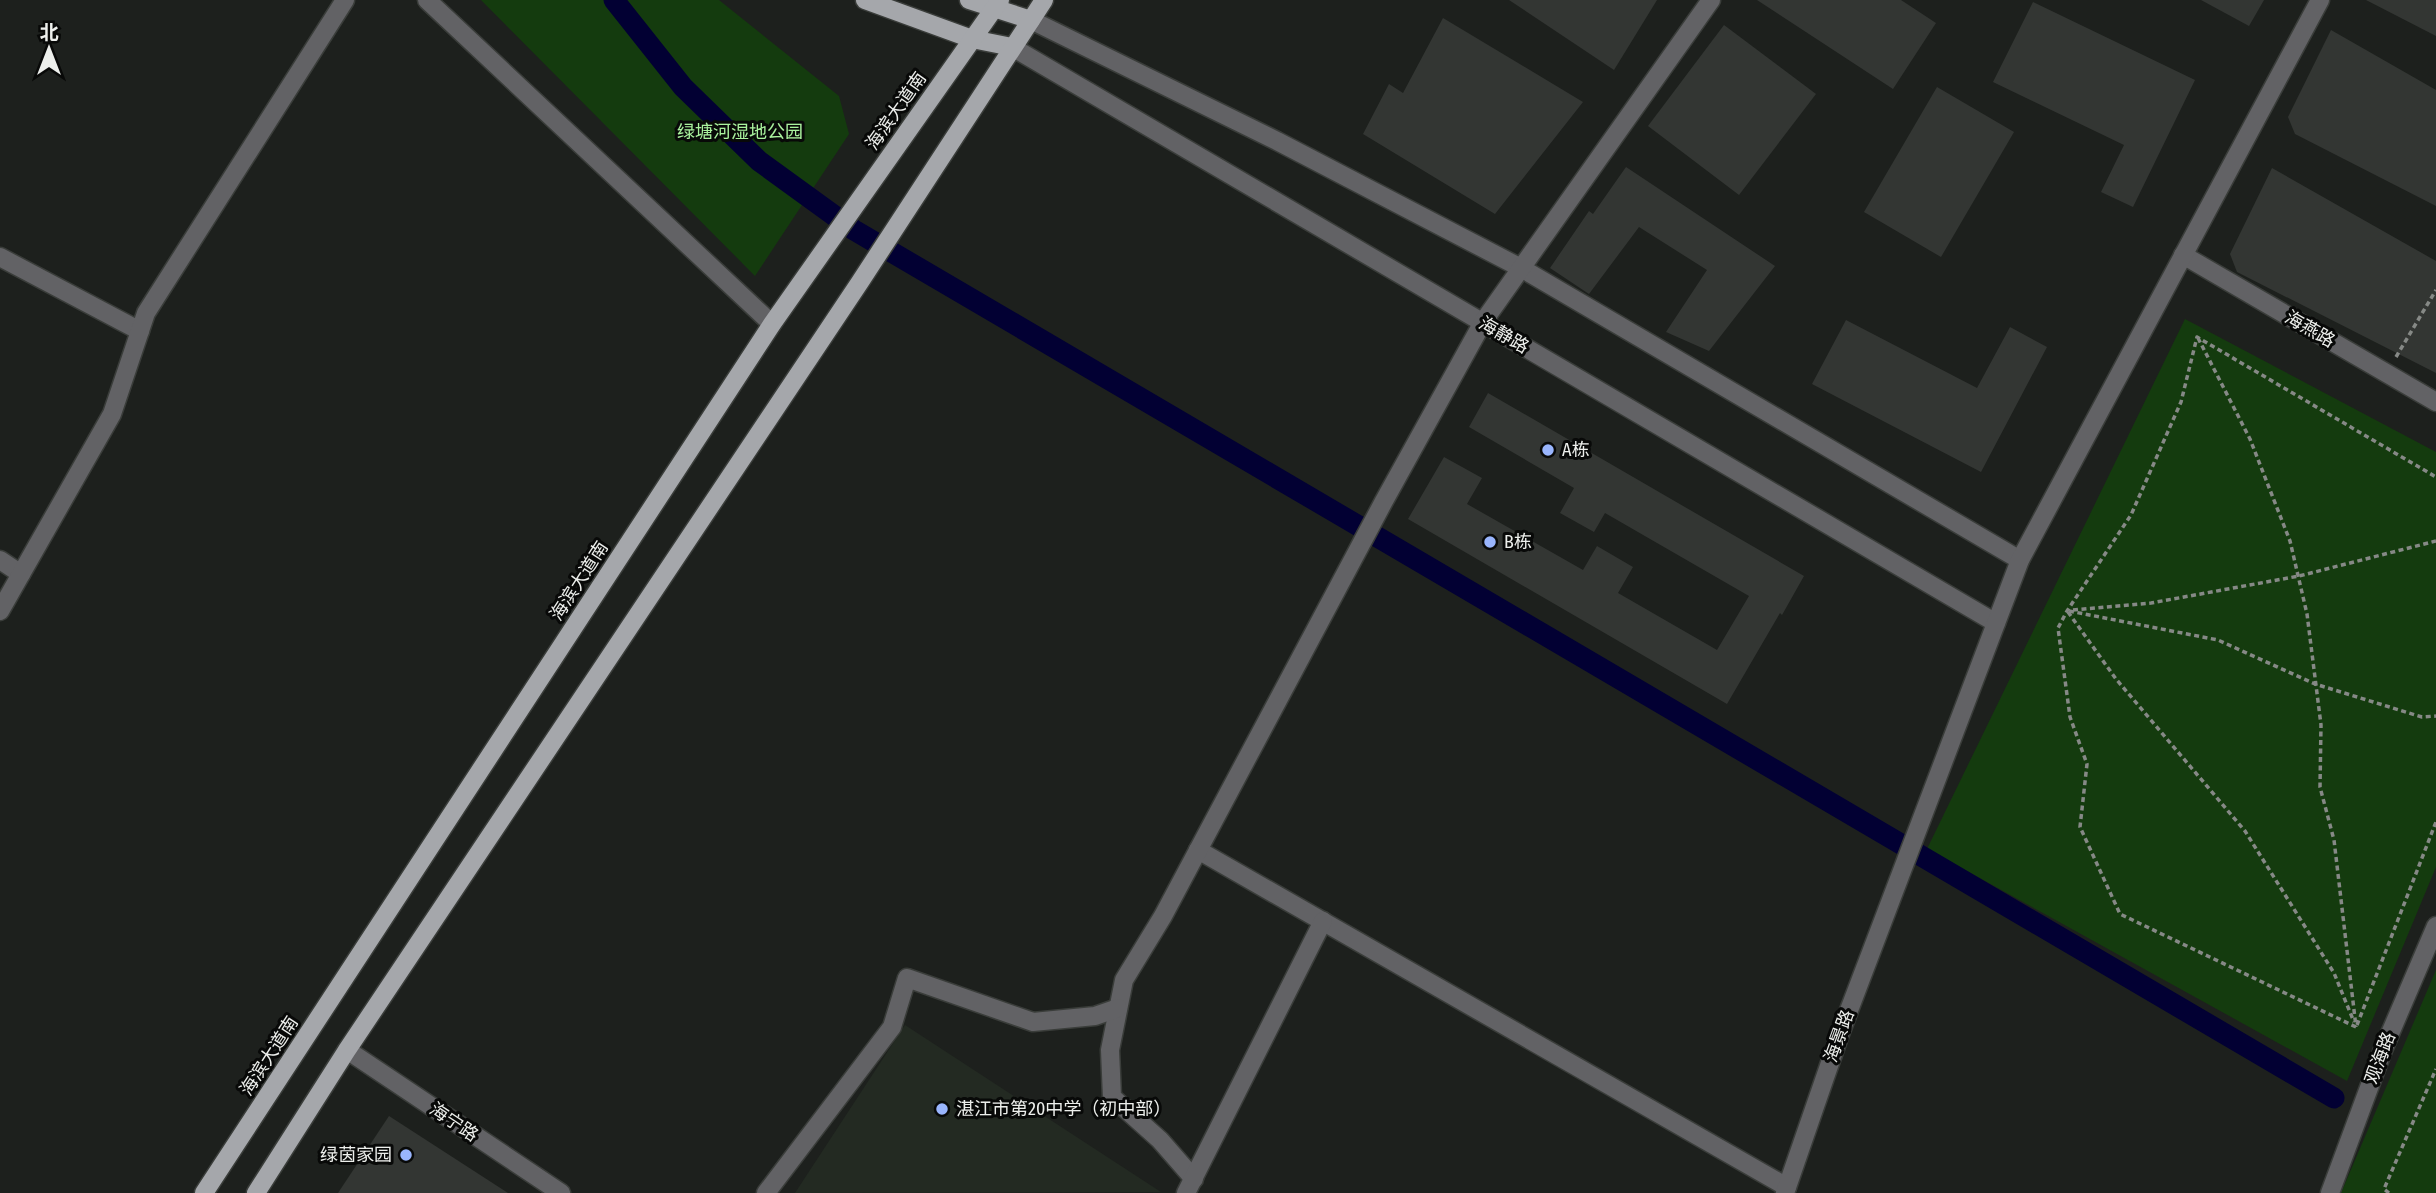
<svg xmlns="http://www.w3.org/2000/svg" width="2436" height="1193" font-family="'Fira Sans Condensed','Noto Sans SC',sans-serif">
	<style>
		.built { fill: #232a22 }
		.green { fill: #143b0e }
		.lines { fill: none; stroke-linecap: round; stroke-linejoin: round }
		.canal { stroke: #020033; stroke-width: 21 }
		.building { fill: #333633 }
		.minor-casing { stroke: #3a3d3a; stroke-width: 21 }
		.major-casing { stroke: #3a3d3a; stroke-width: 21 }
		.path { stroke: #868986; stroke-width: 3.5; stroke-dasharray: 5 3.5; stroke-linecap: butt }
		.minor { stroke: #626265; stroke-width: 18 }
		.major { stroke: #a5a7ab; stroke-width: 18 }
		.poi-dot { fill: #99b5fd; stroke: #080908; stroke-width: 2.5 }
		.labels { text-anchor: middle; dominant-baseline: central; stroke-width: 6; stroke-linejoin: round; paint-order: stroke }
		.street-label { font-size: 18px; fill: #edefec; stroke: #080908 }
		.park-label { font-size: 18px; fill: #aaf29e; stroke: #080908 }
		.poi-label { font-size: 18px; fill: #edefec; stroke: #080908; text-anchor: start }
	</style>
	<rect width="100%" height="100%" fill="#1d201d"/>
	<polygon class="built" points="905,1025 1161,1192 795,1193"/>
	<g class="green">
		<polygon points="481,0 719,0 839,96 849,134 755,276"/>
		<polygon points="2185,319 2436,452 2436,867 2347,1081 1927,849"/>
		<polygon points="2436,970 2436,1193 2341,1193"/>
	</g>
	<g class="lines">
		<polyline class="canal" points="614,0 683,87 759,161 854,230 2334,1098"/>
	</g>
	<g class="building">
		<polygon points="1509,0 1657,0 1614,70"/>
		<polygon points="1757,0 1901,0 1936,23 1893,89"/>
		<polygon points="2201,0 2264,0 2249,26"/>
		<polygon points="2366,0 2436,0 2436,36"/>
		<polygon points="2033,2 2195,80 2133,207 2101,192 2124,145 1993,82"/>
		<polygon points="1443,18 1583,102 1495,214 1363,134 1389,84 1403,93"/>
		<polygon points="1724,25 1816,94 1739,195 1648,126"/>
		<polygon points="2331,30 2436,90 2436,206 2295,134 2288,117"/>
		<polygon points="1937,87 2014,132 1941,257 1864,212"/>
		<polygon points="1626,167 1775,266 1709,351 1666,332 1707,270 1639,227 1589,294 1550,268 1589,211 1593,214"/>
		<polygon points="2272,168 2436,261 2436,373 2237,272 2230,254"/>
		<polygon points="1846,320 1977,388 2010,327 2047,347 1981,472 1812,384"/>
		<polygon points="1488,393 1804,576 1782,615 1780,613 1727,704 1408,519 1444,457 1482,478 1467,504 1583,570 1597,546 1633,567 1618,593 1717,650 1749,596 1605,513 1594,532 1560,513 1574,488 1469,427"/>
		<polygon points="389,1116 508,1193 338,1193"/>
	</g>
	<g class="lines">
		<g class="minor-casing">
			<g id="minor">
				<polyline points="427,0 772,324"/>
				<polyline points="1031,20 1277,141 1521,268 2020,560"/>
				<polyline points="1012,47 1996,623"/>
				<polyline points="2183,255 2436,402"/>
				<polyline points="0,257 140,331"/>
				<polyline points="0,560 21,574"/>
				<polyline points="0,611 112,414 146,313 345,0"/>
				<polyline points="1198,850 1787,1187"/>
				<polyline points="347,1050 561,1193"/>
				<polyline points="1194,1179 1160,1140 1112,1097 1110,1050 1124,980 1163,916 1384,501 1483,322 1711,0"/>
				<polyline points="766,1193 892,1027 907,978 1033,1022 1095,1016 1118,1008"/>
				<polyline points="1186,1193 1323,921"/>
				<polyline points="1785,1193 1840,1034 2020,560 2320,0"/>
				<polyline points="2330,1193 2383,1050 2436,926"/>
			</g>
		</g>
		<g class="major-casing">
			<g id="major">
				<polyline points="865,0 972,39 1012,47"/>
				<polyline points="969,0 1031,20"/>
				<polyline points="204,1193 772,324 1000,0"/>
				<polyline points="256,1193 347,1050 860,282 1044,0"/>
			</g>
		</g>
		<g class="path">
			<polyline points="2198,338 2250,439 2290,541 2307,614 2321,725 2320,787 2334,840 2356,1027"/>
			<polyline points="2396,357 2436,290"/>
			<polyline points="2073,610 2151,603 2299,576 2436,541"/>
			<polyline points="2069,611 2218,640 2315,684 2422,717 2436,716"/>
			<polyline points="2068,612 2116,679 2245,831 2334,973 2354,1022"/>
			<polyline points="2357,1025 2436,822"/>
			<polyline points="2356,1027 2120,914 2080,827 2087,764 2070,717 2058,628 2067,611 2131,515 2181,402 2197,337 2436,477"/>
			<polyline points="2389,1193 2384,1189 2436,1069"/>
		</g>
		<use href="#minor" class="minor"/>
		<use href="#major" class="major"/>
	</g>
	<g class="poi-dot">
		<circle cx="1548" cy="450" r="7"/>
		<circle cx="1490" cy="542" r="7"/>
		<circle cx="942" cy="1109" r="7"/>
		<circle cx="406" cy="1155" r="7"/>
	</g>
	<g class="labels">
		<g class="street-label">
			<text transform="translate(896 111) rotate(-55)">海滨大道南</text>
			<text transform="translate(2310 329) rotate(30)">海燕路</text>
			<text transform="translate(1504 335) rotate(30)">海静路</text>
			<text transform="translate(579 581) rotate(-57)">海滨大道南</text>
			<text transform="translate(1839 1036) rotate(-70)">海景路</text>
			<text transform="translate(269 1056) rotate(-57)">海滨大道南</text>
			<text transform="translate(2380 1058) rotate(-69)">观海路</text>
			<text transform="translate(454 1122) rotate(34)">海宁路</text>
		</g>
		<g class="park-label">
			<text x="740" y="132">绿塘河湿地公园</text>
		</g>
		<g class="poi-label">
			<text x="1562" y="450">A栋</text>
			<text x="1504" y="542">B栋</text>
			<text x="956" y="1109">湛江市第20中学（初中部）</text>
			<text x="392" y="1155" text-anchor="end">绿茵家园</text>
		</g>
	</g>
	<g transform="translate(49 49)" stroke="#080908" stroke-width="5" paint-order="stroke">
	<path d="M0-5L12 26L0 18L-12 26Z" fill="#edefec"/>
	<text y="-10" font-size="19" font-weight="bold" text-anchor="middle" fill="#edefec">北</text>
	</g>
</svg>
